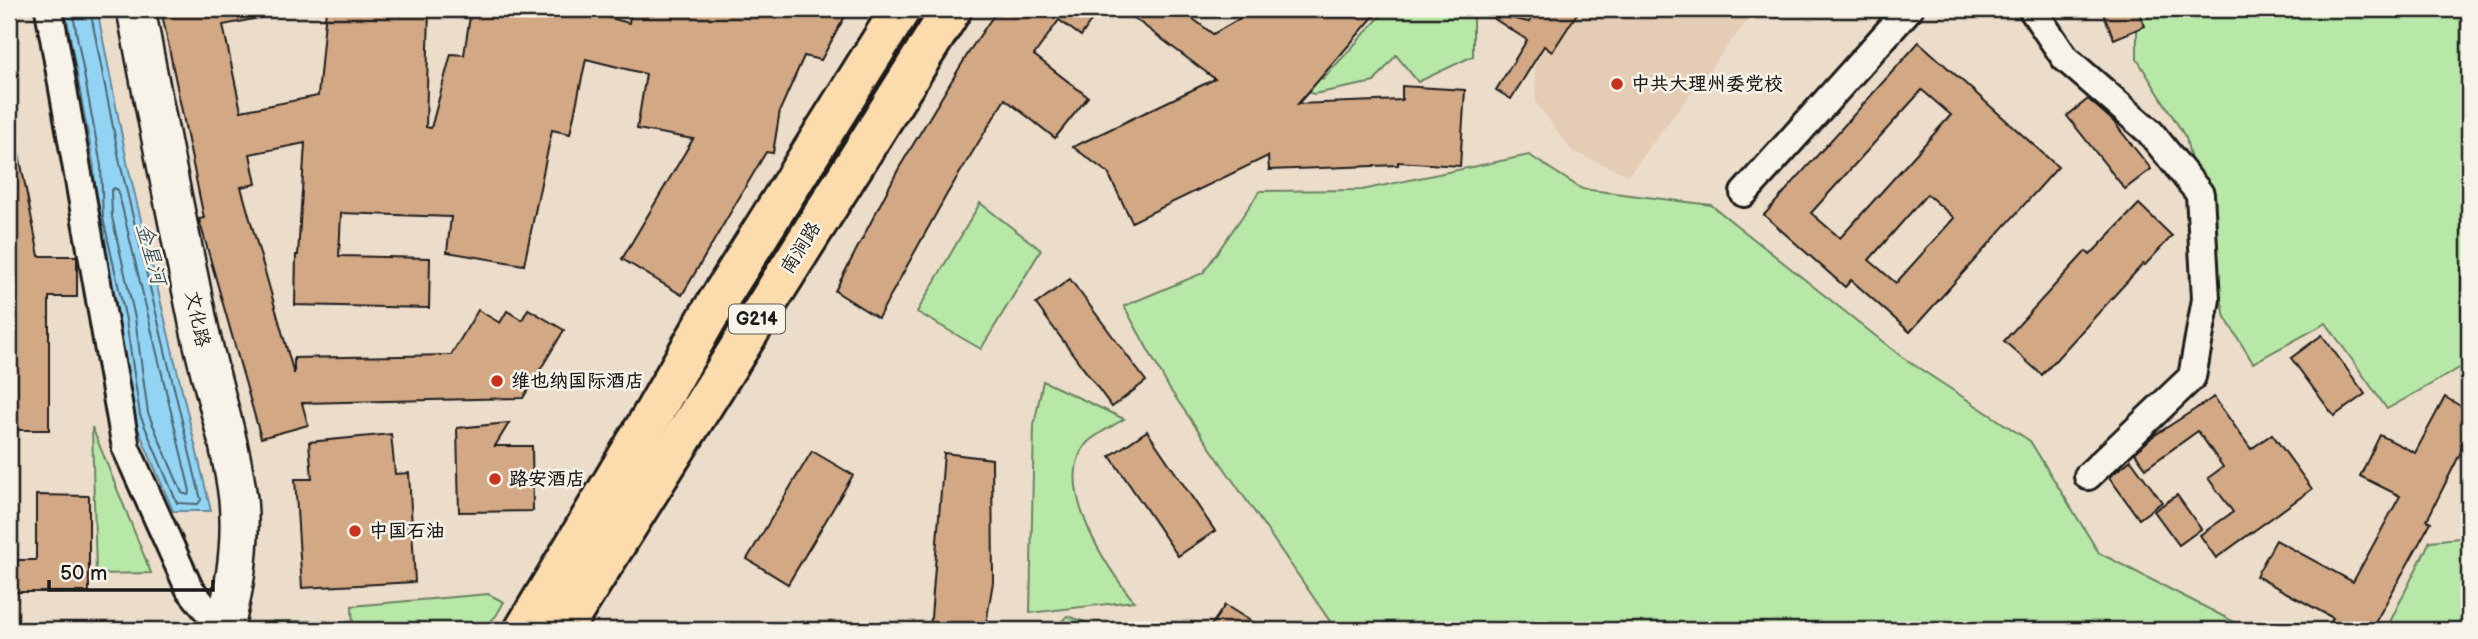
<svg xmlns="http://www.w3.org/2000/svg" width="2478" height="639" font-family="'Balsamiq Sans','LXGW WenKai TC',sans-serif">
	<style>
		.built { fill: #e4ccb5 }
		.green { fill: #b8e8a8; stroke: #6a8262; stroke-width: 2 }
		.water { fill: #93d4f4; stroke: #638a9e; stroke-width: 2 }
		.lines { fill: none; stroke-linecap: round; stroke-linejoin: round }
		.shore { stroke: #4c6672; stroke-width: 2 }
		.building { fill: #d3a884; stroke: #1c1c1c; stroke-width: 2; fill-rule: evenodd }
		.street-casing { stroke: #1c1c1c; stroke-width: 32 }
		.secondary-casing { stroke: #1c1c1c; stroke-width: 42 }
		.highway-casing { stroke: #1c1c1c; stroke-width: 44 }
		.street { stroke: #f7f3e8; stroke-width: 26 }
		.secondary { stroke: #f7f3e8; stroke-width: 37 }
		.highway { stroke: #fcdcac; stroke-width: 38 }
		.poi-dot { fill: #c8321e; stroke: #f7f3e8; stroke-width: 2.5 }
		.labels { text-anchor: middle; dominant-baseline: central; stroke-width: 5; stroke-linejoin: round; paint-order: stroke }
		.shield { fill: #f7f3e8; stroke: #5e5c59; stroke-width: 2 }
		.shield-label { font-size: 18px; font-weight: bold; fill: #1c1c1c }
		.poi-label { font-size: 19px; font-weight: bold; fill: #1c1c1c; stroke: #f7f3e8; text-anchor: start }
		.street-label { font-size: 19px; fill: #1c1c1c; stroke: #f7f3e8 }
		.water-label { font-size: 21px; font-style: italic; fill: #40535d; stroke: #f7f3e8 }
	</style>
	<rect width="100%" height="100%" fill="#ecdcca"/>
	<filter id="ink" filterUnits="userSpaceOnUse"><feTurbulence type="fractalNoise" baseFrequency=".0143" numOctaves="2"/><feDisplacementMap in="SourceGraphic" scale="14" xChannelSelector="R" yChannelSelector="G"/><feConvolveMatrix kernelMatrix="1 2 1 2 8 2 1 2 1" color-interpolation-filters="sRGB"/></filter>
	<g filter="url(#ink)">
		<polygon class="built" points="1574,9 1756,9 1628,175 1572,151 1536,103 1535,64"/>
		<g class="green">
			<polygon points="1387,9 1473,9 1473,56 1418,82 1396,55 1374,82 1314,94 1301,91 1303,69 1323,79"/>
			<polygon points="2137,9 2469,9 2469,275 2461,272 2463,366 2387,409 2326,323 2253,363 2225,317 2186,138 2137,59"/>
			<polygon points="1529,155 1582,189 1711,205 1902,357 2030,441 2099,553 2250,630 1336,630 1169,388 1124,306 1203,273 1260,191 1362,190"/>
			<polygon points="980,203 1041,250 981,349 917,312"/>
			<path d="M1043 381 1124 419C1113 426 1096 434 1087 443 1052 484 1106 568 1134 601L1030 613 1034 425Z"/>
			<polygon points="92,427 151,573 96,574"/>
			<polygon points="2469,537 2469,630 2386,630 2430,541"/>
			<polygon points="488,594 504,602 496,616 482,630 353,630 352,606"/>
			<polygon points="1067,616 1088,623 1087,630 1054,630"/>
			<rect x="273" y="621" width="54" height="9"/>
		</g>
		<polygon class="water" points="65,9 97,9 127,162 211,511 173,511 133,417 119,321 96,219 94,167"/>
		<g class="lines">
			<g class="shore">
				<polyline points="72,9 101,166 103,218 126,320 140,415 177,503 198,504 201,500 120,163 90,9"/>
				<polygon points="114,188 118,190 190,491 188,495 182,493 148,413 135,318 112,217 111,191"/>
			</g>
		</g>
		<g class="building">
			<polygon points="161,9 263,9 264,17 223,25 241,111 318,96 326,9 429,9 426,127 431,128 451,54 464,55 471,9 577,9 629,23 631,9 849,9 821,60 804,56 780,110 773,153 766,152 682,295 622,259 693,139 637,129 646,74 586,59 570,134 552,130 524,265 447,252 451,217 341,213 339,256 430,258 429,308 295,305 296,255 298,255 305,143 250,154 256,184 241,187 294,374 294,358 451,355 478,310 500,323 507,311 522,320 528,309 564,330 523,398 302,403 308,425 261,438 199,219 204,218"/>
			<polygon points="998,9 1099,9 1081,36 1059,20 1034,55 1088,97 1055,138 1005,99 947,194 878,318 835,291 899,168 972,47"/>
			<polygon points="1122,9 1180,9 1213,34 1256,9 1380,9 1298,104 1402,100 1402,86 1465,90 1460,166 1398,162 1398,165 1269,170 1268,156 1132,222 1108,173 1073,147 1215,79"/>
			<polygon points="1537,9 1580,9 1552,52 1544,46 1511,99 1496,90 1527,40 1487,14 1488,13 1529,22"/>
			<polygon points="2101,9 2137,9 2145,26 2114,39"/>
			<path d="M1919 42 2058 167 1910 332 1851 280 1845 287 1764 215ZM1922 90 1951 115 1840 238 1811 213ZM1927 194 1954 218 1896 283 1869 260Z"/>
			<polygon points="2088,99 2112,120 2151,169 2125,189 2067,116"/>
			<polygon points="17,144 39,256 76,256 77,258 77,297 49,297 49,430 9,430 9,145"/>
			<polygon points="2139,204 2172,236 2145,265 2143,264 2042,375 2004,341 2086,251 2090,255"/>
			<polygon points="1070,279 1146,381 1112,407 1036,304"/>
			<polygon points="2322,335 2365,394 2334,416 2291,358"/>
			<polygon points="2214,397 2251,449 2272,434 2312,489 2216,558 2200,535 2233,512 2208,478 2223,467 2198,431 2146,468 2135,453 2152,437"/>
			<polygon points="2445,397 2469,411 2469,454 2462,450 2427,520 2431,522 2371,630 2326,630 2333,618 2256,576 2276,540 2353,582 2400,496 2360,476 2380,435 2415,453"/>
			<polygon points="509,423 495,446 532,446 533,511 459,512 457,428"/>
			<polygon points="1147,431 1215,531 1178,556 1110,456"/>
			<polygon points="391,434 395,474 409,473 415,582 302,588 295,479 312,479 309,442"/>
			<polygon points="812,451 853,475 788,584 747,559"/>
			<polygon points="944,453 992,459 993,582 985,630 930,630"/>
			<polygon points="2131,460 2162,502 2139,519 2109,477"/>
			<polygon points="36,495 89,496 89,592 9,592 9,560 36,560"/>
			<polygon points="2177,495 2201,529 2179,545 2154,511"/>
			<polygon points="1225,605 1265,630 1208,630"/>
		</g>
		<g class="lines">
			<g class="street-casing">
				<g id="street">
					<polyline points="49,9 126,448 189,588 223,630"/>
					<polyline points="2032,9 2065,58 2150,132 2200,194 2206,299 2192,377 2088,476"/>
					<polyline points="1744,193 1909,9"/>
				</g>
			</g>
			<g class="secondary-casing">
				<path id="secondary" d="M136 9C155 113 177 218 198 322 210 380 231 441 238 499 242 542 235 588 224 630"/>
			</g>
			<g class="highway-casing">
				<g id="highway">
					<polyline points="524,630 653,414 708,317 901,9"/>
					<polyline points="562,630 952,9"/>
				</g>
			</g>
			<use href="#street" class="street"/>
			<use href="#secondary" class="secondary"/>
			<use href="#highway" class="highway"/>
		</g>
	</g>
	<g class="poi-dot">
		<circle cx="1617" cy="84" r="7"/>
		<circle cx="497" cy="381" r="7"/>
		<circle cx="495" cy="479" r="7"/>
		<circle cx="355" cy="531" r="7"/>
	</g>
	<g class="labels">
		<rect class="shield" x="729" y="304.5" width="56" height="29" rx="5"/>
		<g class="shield-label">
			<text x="757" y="319">G214</text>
		</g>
		<g class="poi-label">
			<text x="1631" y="84">中共大理州委党校</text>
			<text x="511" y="381">维也纳国际酒店</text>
			<text x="509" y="479">路安酒店</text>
			<text x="369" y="531">中国石油</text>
		</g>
		<g class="street-label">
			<text transform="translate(801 248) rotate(-58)">南涧路</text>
			<text transform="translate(197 319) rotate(78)">文化路</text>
		</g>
		<g class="water-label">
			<text transform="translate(151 254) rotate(75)">金星河</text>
		</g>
	</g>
	<rect width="2478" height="639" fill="none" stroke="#f7f3e8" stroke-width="35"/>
	<rect x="18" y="18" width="2443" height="604" fill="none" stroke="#1c1c1c" stroke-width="2.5" filter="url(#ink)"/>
	<path d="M49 580v10h164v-10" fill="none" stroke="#1c1c1c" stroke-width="3.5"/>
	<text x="60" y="580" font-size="21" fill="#1c1c1c" stroke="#f7f3e8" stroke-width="5" paint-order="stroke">50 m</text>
</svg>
